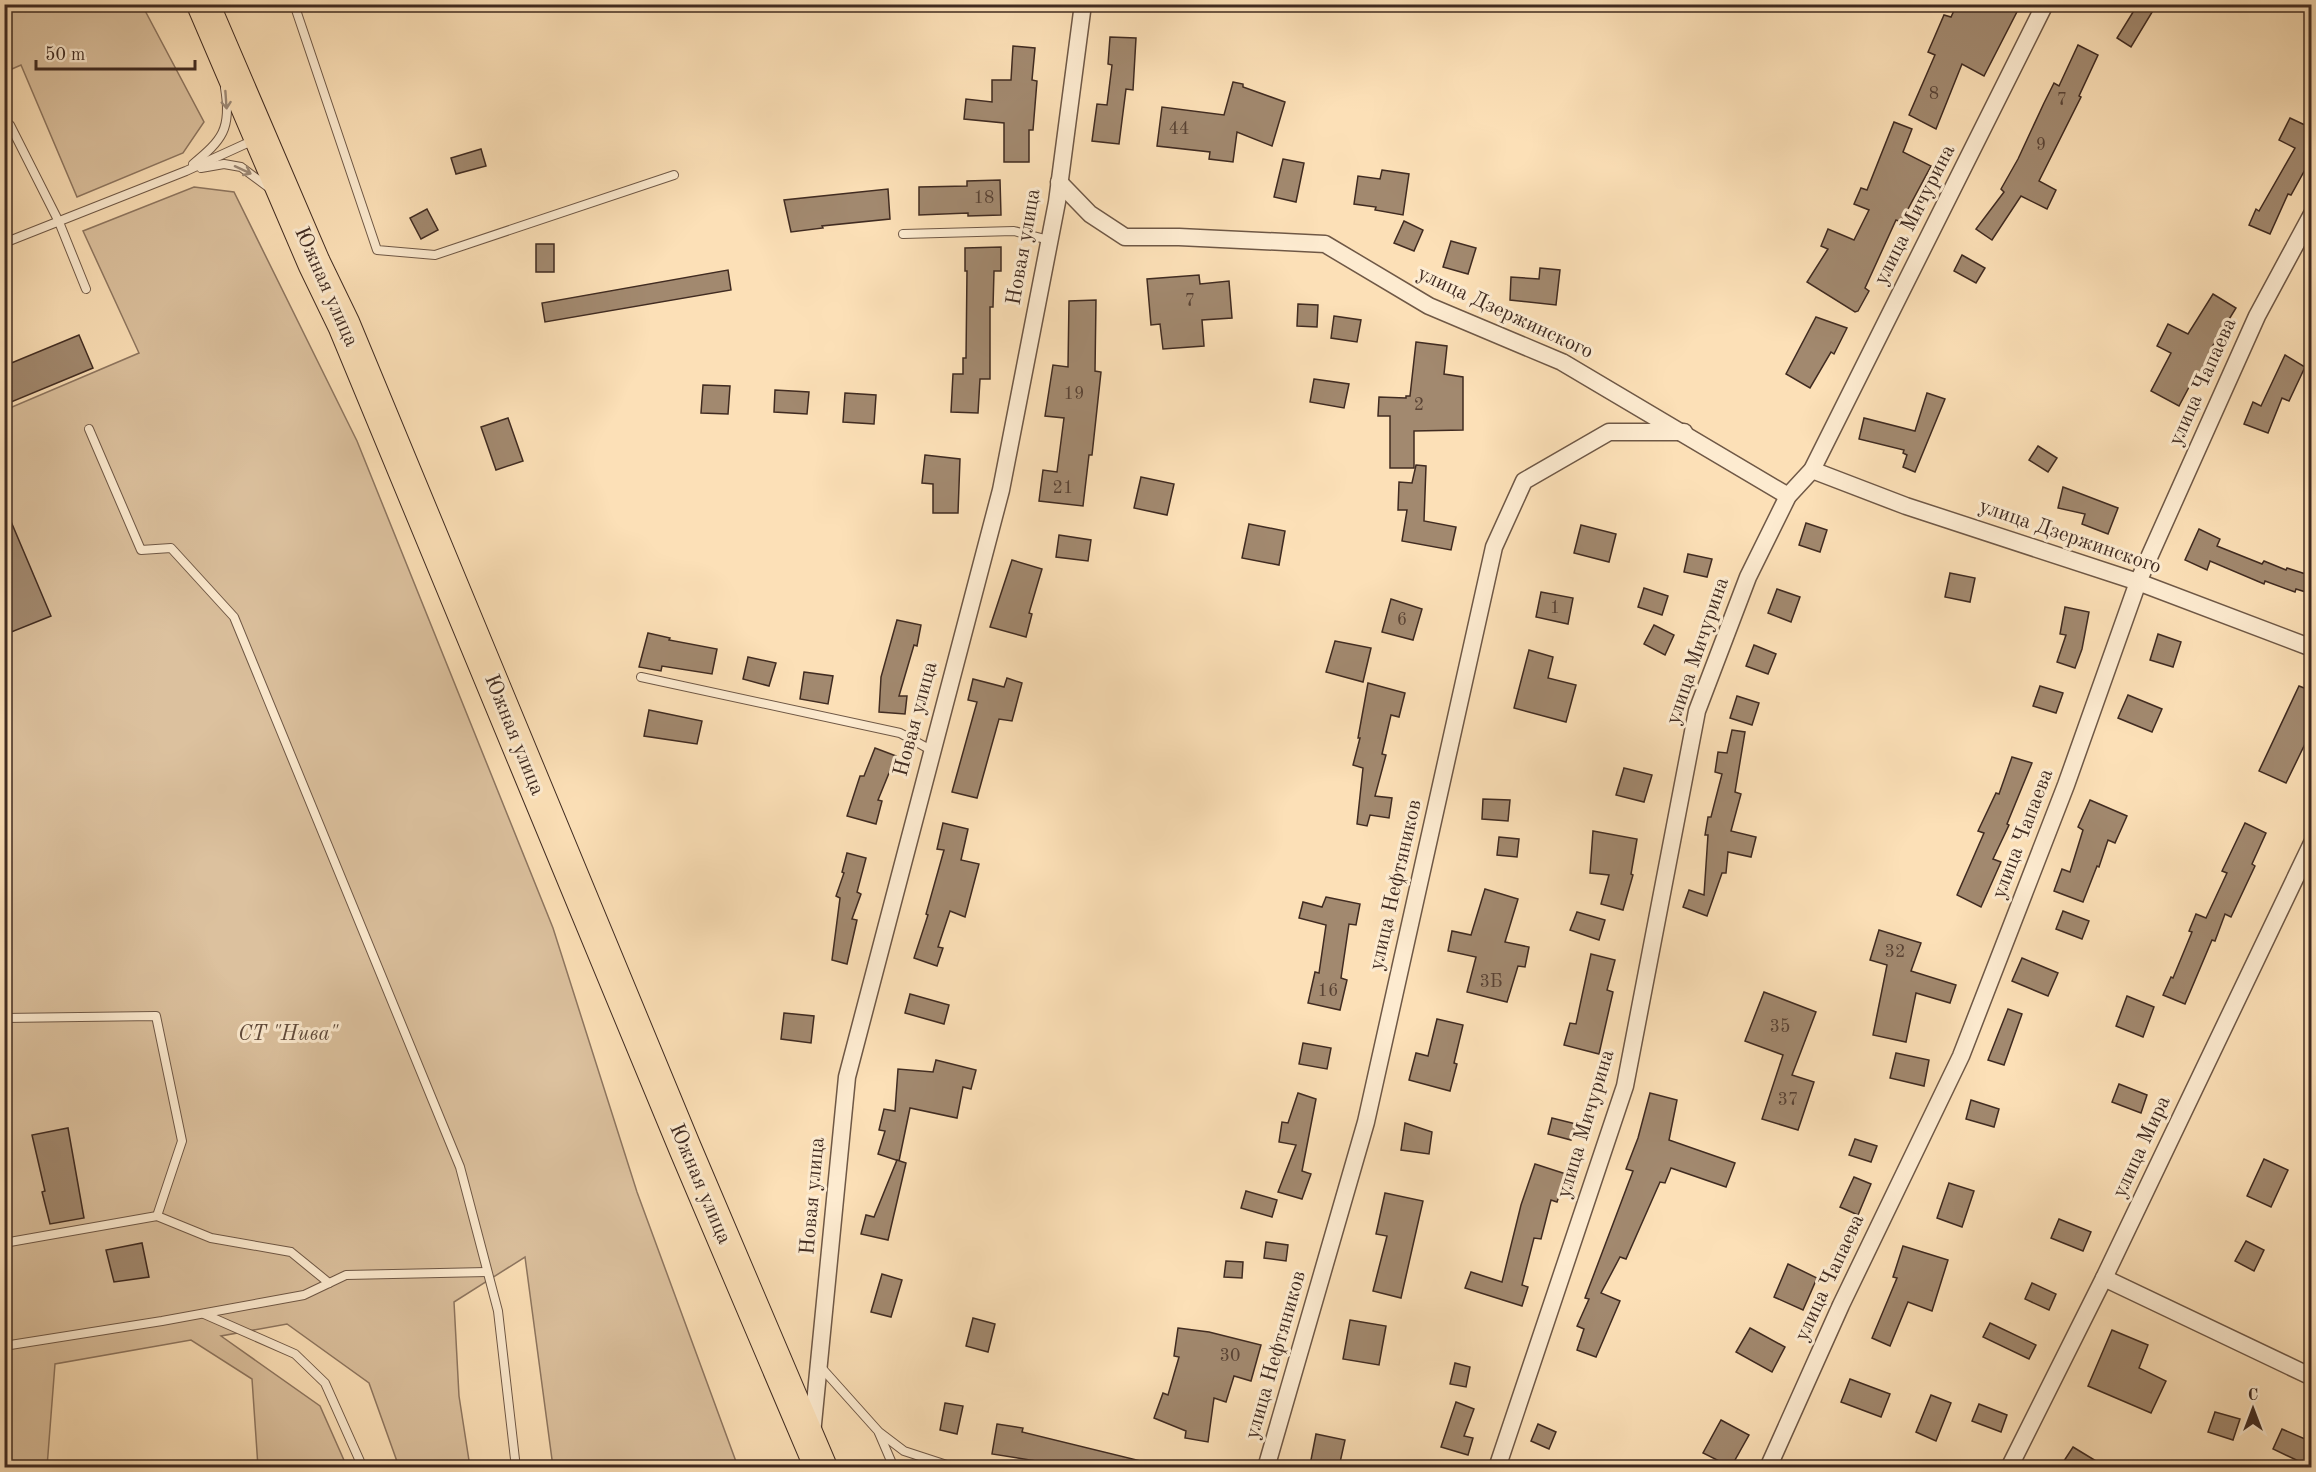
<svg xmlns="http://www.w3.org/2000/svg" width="2316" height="1472" font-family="'Old Standard TT',serif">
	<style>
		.green { fill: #dcc19e; stroke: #8e7660; stroke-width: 1.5 }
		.building { fill: #a2896f; stroke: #402b21; stroke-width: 1.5 }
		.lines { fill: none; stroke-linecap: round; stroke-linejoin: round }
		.lane-casing { stroke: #6f5846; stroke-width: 10 }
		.street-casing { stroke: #6f5846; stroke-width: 19 }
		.highway-casing { stroke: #402b21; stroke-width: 34 }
		.lane { stroke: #fdebd0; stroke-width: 8 }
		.street { stroke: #fdebd0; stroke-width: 16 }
		.highway { stroke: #fce0b7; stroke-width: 32 }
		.oneway { stroke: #9e8b78 }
		.labels { text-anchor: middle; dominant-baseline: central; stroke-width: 6; stroke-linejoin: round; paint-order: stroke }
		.number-label { font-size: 18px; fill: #584234 }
		.street-label { font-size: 21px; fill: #402b21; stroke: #fdebd0 }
		.park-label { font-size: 21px; font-style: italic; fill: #5f493a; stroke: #fdebd0 }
	</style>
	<rect width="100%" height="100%" fill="#fce0b7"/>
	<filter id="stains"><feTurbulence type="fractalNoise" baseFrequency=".00333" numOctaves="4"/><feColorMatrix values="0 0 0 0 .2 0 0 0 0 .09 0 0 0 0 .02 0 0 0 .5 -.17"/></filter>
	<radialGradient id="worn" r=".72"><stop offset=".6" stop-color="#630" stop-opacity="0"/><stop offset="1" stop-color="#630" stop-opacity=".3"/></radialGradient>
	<g class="green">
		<polygon points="5,4 142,5 204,122 183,153 77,197 21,65 5,72"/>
		<polygon points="194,187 234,192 357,441 553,928 637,1192 738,1467 553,1467 525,1257 454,1302 459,1396 470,1467 399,1467 369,1383 287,1324 221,1336 320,1406 347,1467 258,1467 252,1379 191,1340 55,1364 47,1467 5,1468 5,410 139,353 83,231"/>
	</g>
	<g class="building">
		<polygon points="1957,4 2021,4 1984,76 1962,64 1936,129 1909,115 1935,55 1928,52 1944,15 1951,17"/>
		<polygon points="2138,4 2157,4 2131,47 2117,38"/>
		<polygon points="1110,37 1136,38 1133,90 1126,89 1119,144 1092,141 1097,104 1107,105 1112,65 1108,64"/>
		<polygon points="2078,45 2098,55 2079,96 2081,97 2039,181 2056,190 2047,209 2021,196 1992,240 1976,229 2004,192 2001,189 2018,159 2044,103 2054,83 2059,86"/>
		<polygon points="1013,46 1035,48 1032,80 1037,81 1033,130 1029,130 1029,162 1004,162 1004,123 964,119 966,99 992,102 992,80 1011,80"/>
		<polygon points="1233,82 1243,84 1243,87 1285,102 1272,146 1237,132 1233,162 1209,159 1210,152 1157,146 1162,107 1224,115"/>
		<polygon points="2290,118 2307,126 2312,118 2312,157 2291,195 2288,194 2270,234 2249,225 2256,209 2259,211 2295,148 2279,140"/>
		<polygon points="1894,122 1912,129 1903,152 1931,166 1901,222 1896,220 1865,288 1869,291 1858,311 1855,312 1807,282 1828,249 1821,246 1828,229 1854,240 1869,210 1854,204 1861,188 1867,190"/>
		<polygon points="481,149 486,166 456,174 451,158"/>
		<polygon points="1283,159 1304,163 1296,202 1274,197"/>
		<polygon points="1382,170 1409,174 1403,215 1375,210 1376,207 1354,204 1358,176 1380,179"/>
		<polygon points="1000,180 1001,215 968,216 968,213 919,215 919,187 967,186 967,181"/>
		<polygon points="888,189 890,219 822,226 823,228 791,232 784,200"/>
		<polygon points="427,209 438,230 421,239 410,218"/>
		<polygon points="1404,221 1423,230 1414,251 1394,243"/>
		<polygon points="1451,241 1476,248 1468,274 1443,267"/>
		<rect x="536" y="244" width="18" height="28"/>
		<polygon points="1001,247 1001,271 994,271 993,307 990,307 990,379 980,379 978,413 951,412 953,374 963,374 963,358 966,358 967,271 965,271 965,248"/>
		<polygon points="1962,255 1985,268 1976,283 1954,271"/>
		<polygon points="1540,268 1560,270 1556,305 1510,300 1511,277 1539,279"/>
		<polygon points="728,270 731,290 545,322 542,303"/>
		<polygon points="1199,275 1200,284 1229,281 1232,318 1202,320 1204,346 1163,349 1160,324 1151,325 1147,279"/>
		<polygon points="2213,294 2236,308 2212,347 2217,350 2202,377 2196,374 2179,406 2151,391 2171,353 2157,346 2168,324 2188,334"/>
		<polygon points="1096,300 1095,371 1101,372 1092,455 1089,455 1083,506 1039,501 1043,470 1057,472 1064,418 1045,416 1053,365 1068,367 1069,301"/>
		<polygon points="1298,304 1318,305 1317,327 1297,326"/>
		<polygon points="1334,316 1361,320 1357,342 1331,338"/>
		<polygon points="1816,317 1847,328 1834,354 1831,352 1810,388 1786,374"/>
		<polygon points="79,335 93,368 4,405 4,366"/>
		<polygon points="1416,342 1447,346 1444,374 1463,377 1463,430 1414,431 1414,468 1390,468 1390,416 1378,416 1379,397 1406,398 1406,396 1410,396"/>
		<polygon points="2285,355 2305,367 2289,401 2282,398 2268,433 2244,424 2253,402 2261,406"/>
		<polygon points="1314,379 1349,384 1344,408 1310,402"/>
		<polygon points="703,385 730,386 728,414 701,413"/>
		<polygon points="775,390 809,392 807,414 774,412"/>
		<polygon points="845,393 876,395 874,424 843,422"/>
		<polygon points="1927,393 1945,399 1915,472 1903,467 1907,455 1903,453 1904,450 1859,439 1864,418 1915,431"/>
		<polygon points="508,418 523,461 496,470 481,427"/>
		<polygon points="2038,446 2057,458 2048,472 2029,460"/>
		<polygon points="925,455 960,459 958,513 933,513 933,484 922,483"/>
		<polygon points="1416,465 1426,466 1424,521 1456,527 1451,550 1402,541 1407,510 1398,510 1399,482 1412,483"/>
		<polygon points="1141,477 1174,484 1167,515 1134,508"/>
		<polygon points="2063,487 2118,508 2108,534 2082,524 2085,514 2058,508"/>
		<polygon points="4,505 51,616 4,635"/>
		<polygon points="1806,523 1827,530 1820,552 1799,545"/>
		<polygon points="1249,524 1285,531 1279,565 1242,558"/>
		<polygon points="1581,525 1616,534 1609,562 1574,553"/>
		<polygon points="2199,529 2220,539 2217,546 2262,564 2264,561 2286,570 2287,568 2312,576 2312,594 2296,589 2295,592 2265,581 2264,584 2210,561 2207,570 2185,560"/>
		<polygon points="1059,535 1091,540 1088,561 1056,557"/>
		<polygon points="1688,554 1712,559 1707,577 1684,572"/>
		<polygon points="1012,560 1042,569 1029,613 1032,614 1026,637 990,627"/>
		<polygon points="1950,573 1975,578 1970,602 1945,597"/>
		<polygon points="1644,588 1668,596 1662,615 1638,607"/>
		<polygon points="1777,589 1800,597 1791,622 1768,613"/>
		<polygon points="1541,592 1573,598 1568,624 1536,617"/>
		<polygon points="1391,599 1422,609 1413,640 1382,632"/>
		<polygon points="2065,607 2089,612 2082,649 2075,668 2057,662 2066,635 2060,634"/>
		<polygon points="897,620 921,625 917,646 914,645 899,696 907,696 905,714 879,712 881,677"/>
		<polygon points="1654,625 1674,635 1665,655 1644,644"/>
		<polygon points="648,633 670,638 669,640 717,649 712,674 662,666 661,671 639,667"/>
		<polygon points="2158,634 2181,642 2173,667 2150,660"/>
		<polygon points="1335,641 1371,648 1363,682 1326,672"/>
		<polygon points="1754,645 1776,654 1768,674 1746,666"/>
		<polygon points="1529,650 1553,657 1548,678 1576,685 1566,722 1514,708"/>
		<polygon points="748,657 776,663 769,686 743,679"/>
		<polygon points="804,672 833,676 828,704 800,699"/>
		<polygon points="1007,678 1022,683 1012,721 999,719 977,798 952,792 977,702 968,700 973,679 1004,687"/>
		<polygon points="1368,683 1405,693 1399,717 1391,715 1382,754 1386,755 1375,796 1392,798 1389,818 1370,815 1367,826 1357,824 1363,768 1353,765 1360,738 1358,738"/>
		<polygon points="2040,686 2063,693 2056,713 2033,706"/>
		<polygon points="2299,686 2312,691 2312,736 2307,745 2305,744 2286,783 2259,771"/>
		<polygon points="2128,695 2162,709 2152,732 2118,718"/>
		<polygon points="1737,696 1759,703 1752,725 1730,718"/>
		<polygon points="649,710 702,721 697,744 644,736"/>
		<polygon points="1732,730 1745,732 1735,792 1741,794 1731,831 1756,837 1751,857 1728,852 1726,873 1722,873 1707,916 1683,907 1689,890 1704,895 1708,835 1705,835 1708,817 1711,817 1722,774 1715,772 1718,752 1727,753"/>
		<polygon points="875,748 896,756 878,800 882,801 876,824 847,816 860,776 864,776"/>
		<polygon points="2012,757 2032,763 2007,824 2009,825 1993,859 2001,862 1981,907 1957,895 1984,833 1978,831 1996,793 1999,794"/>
		<polygon points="1624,768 1652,775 1644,802 1616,795"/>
		<polygon points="1483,799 1510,800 1508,821 1482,819"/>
		<polygon points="2090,800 2127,816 2115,843 2108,840 2099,867 2097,866 2083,902 2054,891 2062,869 2070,872 2083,830 2078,827"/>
		<polygon points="943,823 968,829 961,860 979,864 965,917 950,911 938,947 943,948 937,966 914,958 928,915 926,914 944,850 937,849"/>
		<polygon points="2245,823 2266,833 2252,864 2255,866 2231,917 2225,914 2215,941 2212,940 2185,1004 2163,995 2171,977 2173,978 2192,932 2189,931 2196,914 2206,918 2227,873 2222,871"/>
		<polygon points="1593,831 1637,839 1631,874 1633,875 1623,910 1601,904 1609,875 1590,873"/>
		<polygon points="1499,837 1519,839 1517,857 1497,855"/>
		<polygon points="847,853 866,858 857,892 861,894 852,919 857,920 847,964 832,960 840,898 836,896 844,873 842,872"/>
		<polygon points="1485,889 1518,899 1505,942 1529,947 1525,967 1518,966 1507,1002 1467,992 1476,957 1448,951 1452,931 1471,935"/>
		<polygon points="1326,897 1360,904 1356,925 1349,924 1341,978 1347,980 1340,1010 1308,1003 1315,972 1319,973 1326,925 1299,918 1303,902 1322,907"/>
		<polygon points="2063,911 2089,921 2082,939 2056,929"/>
		<polygon points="1577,912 1605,920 1599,940 1570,930"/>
		<polygon points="1879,930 1921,943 1911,971 1956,985 1950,1003 1916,993 1906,1042 1873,1035 1887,965 1870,960"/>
		<polygon points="1591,954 1615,960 1607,990 1613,992 1599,1054 1564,1045 1570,1023 1576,1024"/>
		<polygon points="2022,958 2058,973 2048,996 2012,981"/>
		<polygon points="1764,992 1816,1012 1792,1075 1814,1082 1798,1130 1762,1119 1783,1055 1745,1041"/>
		<polygon points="910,994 949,1005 944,1024 905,1013"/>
		<polygon points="2127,996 2154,1007 2143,1037 2116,1026"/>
		<polygon points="2008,1009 2022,1014 2004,1065 1988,1060"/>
		<polygon points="784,1013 814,1016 811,1043 781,1039"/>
		<polygon points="1437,1019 1463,1025 1454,1063 1457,1064 1450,1091 1409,1080 1416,1053 1428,1056"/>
		<polygon points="1303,1043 1331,1048 1327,1069 1299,1064"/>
		<polygon points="1896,1053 1929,1060 1924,1086 1890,1078"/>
		<polygon points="936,1060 976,1070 971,1089 963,1087 957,1118 910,1108 899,1161 878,1154 885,1131 879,1130 884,1109 895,1111 898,1069 933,1072"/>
		<polygon points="2119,1084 2147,1095 2141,1113 2112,1102"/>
		<polygon points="1298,1093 1316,1099 1302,1171 1311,1174 1302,1199 1278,1192 1296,1145 1279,1142 1282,1122 1288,1123"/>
		<polygon points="1650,1093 1677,1100 1669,1140 1735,1163 1726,1187 1671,1168 1665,1183 1660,1182 1626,1259 1620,1257 1601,1293 1620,1301 1596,1357 1577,1350 1584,1329 1577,1326 1589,1299 1585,1298 1633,1171 1626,1169 1638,1138"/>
		<polygon points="1971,1100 1999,1109 1994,1127 1966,1119"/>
		<polygon points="1552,1118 1576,1124 1571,1140 1548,1134"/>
		<polygon points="1405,1123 1432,1132 1429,1154 1401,1150"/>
		<polygon points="68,1128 84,1218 50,1224 42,1192 45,1191 32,1135"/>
		<polygon points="1855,1139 1877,1146 1871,1162 1849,1155"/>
		<polygon points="2264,1159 2288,1170 2271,1207 2247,1196"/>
		<polygon points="897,1160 906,1163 888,1240 861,1234 866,1215 874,1217"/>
		<polygon points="1535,1164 1566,1174 1557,1202 1551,1200 1541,1239 1534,1238 1522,1285 1528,1287 1522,1306 1465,1288 1471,1272 1502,1282 1521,1205"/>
		<polygon points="1854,1177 1871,1184 1858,1215 1840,1207"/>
		<polygon points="1949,1183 1974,1191 1962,1227 1937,1218"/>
		<polygon points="1246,1191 1277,1200 1272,1217 1241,1208"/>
		<polygon points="1385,1193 1423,1201 1401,1298 1373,1291 1387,1236 1376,1234"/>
		<polygon points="2059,1219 2091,1232 2083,1251 2051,1238"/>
		<polygon points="2246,1241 2264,1250 2254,1271 2235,1261"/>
		<polygon points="1266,1242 1288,1245 1286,1261 1264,1258"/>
		<polygon points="142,1243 149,1277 114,1282 106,1250"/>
		<polygon points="1903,1246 1948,1260 1932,1311 1908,1302 1890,1346 1872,1338 1897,1278 1893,1277"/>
		<polygon points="1226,1261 1243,1262 1242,1278 1224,1277"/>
		<polygon points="1788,1264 1817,1278 1803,1310 1774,1297"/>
		<polygon points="882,1274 902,1280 891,1317 871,1312"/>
		<polygon points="2032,1283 2056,1294 2049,1310 2025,1299"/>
		<polygon points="973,1318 995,1324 988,1352 966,1346"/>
		<polygon points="1350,1320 1386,1326 1379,1365 1343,1359"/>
		<polygon points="1990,1323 2036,1345 2029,1359 1983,1337"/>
		<polygon points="1178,1328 1209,1332 1261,1345 1251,1381 1234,1376 1226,1402 1214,1398 1208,1442 1185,1438 1186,1431 1154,1418 1163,1393 1168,1395 1179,1357 1174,1356"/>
		<polygon points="1750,1328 1785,1347 1772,1372 1736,1352"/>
		<polygon points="2112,1330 2148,1345 2139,1368 2166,1381 2151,1413 2088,1386"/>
		<polygon points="1455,1363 1470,1367 1466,1387 1450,1384"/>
		<polygon points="1850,1379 1890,1394 1881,1417 1841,1402"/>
		<polygon points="1931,1395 1951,1403 1936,1441 1916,1432"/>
		<polygon points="1456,1402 1474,1409 1464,1436 1473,1438 1468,1455 1441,1447"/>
		<polygon points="945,1403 963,1406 957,1434 940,1430"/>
		<polygon points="1979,1404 2007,1415 2001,1432 1972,1421"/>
		<polygon points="2215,1412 2240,1419 2233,1440 2208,1432"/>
		<polygon points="1721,1420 1749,1435 1731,1467 1703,1453"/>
		<polygon points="997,1424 1023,1428 1022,1432 1141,1461 1141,1467 1042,1467 1043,1462 992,1454"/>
		<polygon points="1538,1424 1556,1432 1549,1449 1531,1441"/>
		<polygon points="2282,1429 2312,1442 2312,1455 2307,1465 2273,1449"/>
		<polygon points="1316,1434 1345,1440 1339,1467 1310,1465"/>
		<polygon points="2073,1447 2106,1467 2060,1467"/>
	</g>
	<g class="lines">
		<g class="lane-casing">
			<g id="lane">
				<polyline points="294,4 377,250 435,255 674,175"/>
				<polyline points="10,125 59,222 86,289"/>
				<path d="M193 164C222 140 232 129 225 88"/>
				<polyline points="201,168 224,164 241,167 268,187"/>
				<polyline points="903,234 1014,231 1049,240"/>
				<polyline points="4,243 186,171 254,140"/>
				<polyline points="89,429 141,550 171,548 234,617 460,1167 498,1311 516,1468"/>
				<polyline points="641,677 900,733 931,750"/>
				<polyline points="4,1018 156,1016 182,1141 157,1216"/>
				<polyline points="4,1243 157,1216 211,1238 291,1252 329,1283"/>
				<polyline points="204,1314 295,1354 325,1383 363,1468"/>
				<polyline points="4,1346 162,1321 304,1295 346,1275 487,1272"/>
				<polyline points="819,1365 879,1432 904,1451 956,1468"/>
				<polyline points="879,1433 894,1468"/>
			</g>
		</g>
		<g class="street-casing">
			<g id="street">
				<polyline points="1059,182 1090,214 1125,237 1179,237 1325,244 1429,306 1562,362 1788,496"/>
				<polyline points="1812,470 1906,506 2138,582 2312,648"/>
				<polyline points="2104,1278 2312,1377"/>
				<polyline points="812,1434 847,1077 1001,490 1057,202 1083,4"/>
				<polyline points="1266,1468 1366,1122 1494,547 1524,481 1609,432 1684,432"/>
				<polyline points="1497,1468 1625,1086 1697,711 1748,577 1788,496 1812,470 2045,4"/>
				<polyline points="1768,1468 1841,1305 1961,1056 2066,785 2138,582 2257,316 2312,214"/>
				<polyline points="2009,1468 2104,1278 2312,843"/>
			</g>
		</g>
		<g class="highway-casing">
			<polyline id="highway" points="203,4 314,263 344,325 685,1148 821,1468"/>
		</g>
		<use href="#lane" class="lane"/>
		<use href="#street" class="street"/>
		<use href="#highway" class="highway"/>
	</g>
	<defs><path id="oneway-shaft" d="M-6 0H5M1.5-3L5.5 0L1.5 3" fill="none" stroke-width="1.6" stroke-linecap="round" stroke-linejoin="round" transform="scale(1.5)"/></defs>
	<g class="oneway">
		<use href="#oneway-shaft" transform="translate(226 100) rotate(86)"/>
		<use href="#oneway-shaft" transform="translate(243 170) rotate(25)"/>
	</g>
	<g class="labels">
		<g class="number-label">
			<text x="1934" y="94">8</text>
			<text x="2062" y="100">7</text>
			<text x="1179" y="129">44</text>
			<text x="2041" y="145">9</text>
			<text x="984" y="198">18</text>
			<text x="1190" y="301">7</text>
			<text x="1074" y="394">19</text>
			<text x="1419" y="405">2</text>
			<text x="1063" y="488">21</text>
			<text x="1555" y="608">1</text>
			<text x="1402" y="620">6</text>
			<text x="1895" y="952">32</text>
			<text x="1491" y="982">3Б</text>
			<text x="1328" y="991">16</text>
			<text x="1780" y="1027">35</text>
			<text x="1788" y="1100">37</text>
			<text x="1230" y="1356">30</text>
		</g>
		<g class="street-label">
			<text transform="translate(1915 215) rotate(-63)">улица Мичурина</text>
			<text transform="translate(1024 247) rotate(-80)">Новая улица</text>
			<text transform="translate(326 287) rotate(66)">Южная улица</text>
			<text transform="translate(1505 313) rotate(25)">улица Дзержинского</text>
			<text transform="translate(2203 382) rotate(-66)">улица Чапаева</text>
			<text transform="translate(2070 537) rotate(19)">улица Дзержинского</text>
			<text transform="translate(1698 651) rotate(-71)">улица Мичурина</text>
			<text transform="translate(916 719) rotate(-75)">Новая улица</text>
			<text transform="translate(514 735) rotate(68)">Южная улица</text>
			<text transform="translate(2023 834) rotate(-69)">улица Чапаева</text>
			<text transform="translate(1396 885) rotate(-77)">улица Нефтяников</text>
			<text transform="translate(1586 1124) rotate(-73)">улица Мичурина</text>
			<text transform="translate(2142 1147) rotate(-65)">улица Мира</text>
			<text transform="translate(700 1184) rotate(67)">Южная улица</text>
			<text transform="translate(813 1196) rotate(-85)">Новая улица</text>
			<text transform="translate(1830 1278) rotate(-65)">улица Чапаева</text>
			<text transform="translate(1276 1355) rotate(-74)">улица Нефтяников</text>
		</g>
		<g class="park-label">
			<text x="288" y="1034">СТ "Нива"</text>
		</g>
	</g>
	<rect width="2316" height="1472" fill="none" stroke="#fce0b7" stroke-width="24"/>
	<rect x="6" y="6" width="2304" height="1460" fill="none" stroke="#402b21" stroke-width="3"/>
	<rect x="12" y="12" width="2292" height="1448" fill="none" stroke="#402b21" stroke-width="1.5"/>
	<g transform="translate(2253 1409)" stroke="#fdebd0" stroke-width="4.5" paint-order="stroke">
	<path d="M0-4.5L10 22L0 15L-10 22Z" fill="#402b21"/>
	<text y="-9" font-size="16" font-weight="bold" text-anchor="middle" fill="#402b21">С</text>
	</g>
	<path d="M36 60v9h159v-9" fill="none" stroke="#402b21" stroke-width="3"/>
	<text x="45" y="60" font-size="18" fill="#402b21" stroke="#fdebd0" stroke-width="4.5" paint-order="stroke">50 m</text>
	<rect width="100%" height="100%" filter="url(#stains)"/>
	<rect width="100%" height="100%" fill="url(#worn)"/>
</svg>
